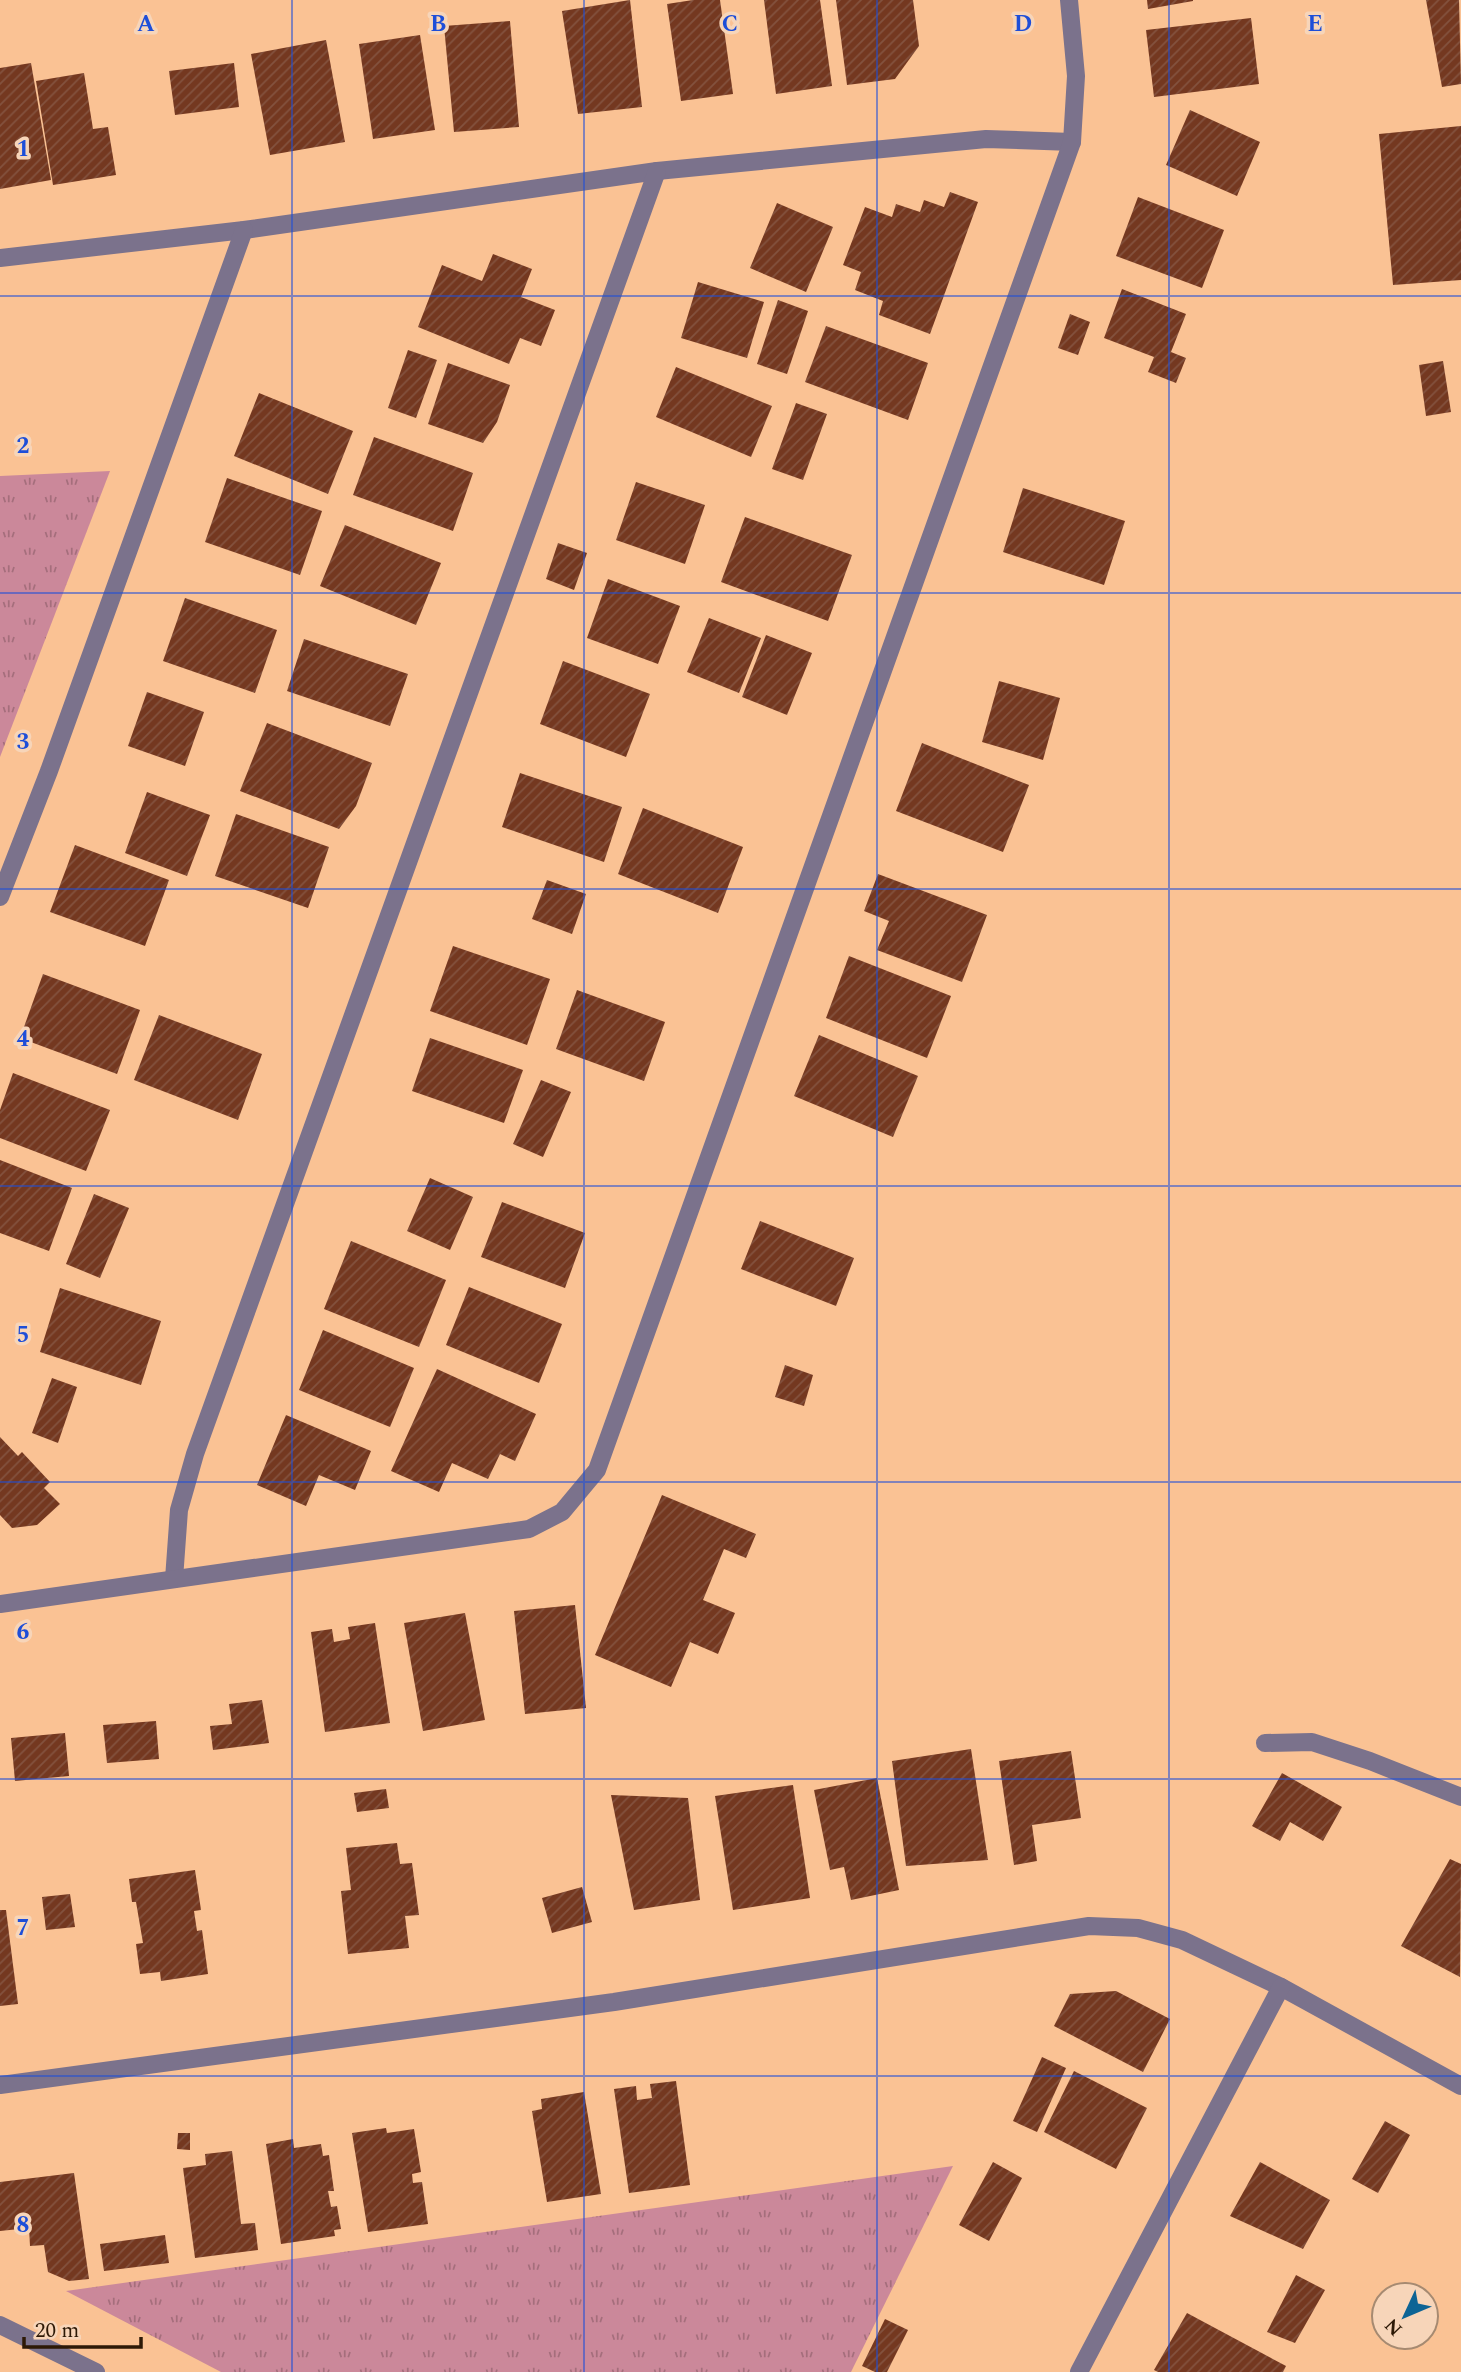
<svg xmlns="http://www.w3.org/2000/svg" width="1461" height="2372" font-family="Spectral,serif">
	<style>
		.grass { fill: url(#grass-tufts) }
		.building { fill: url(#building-hatch) }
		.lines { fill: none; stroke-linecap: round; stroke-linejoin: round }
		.minor { stroke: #7b728c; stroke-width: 18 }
		.grid { fill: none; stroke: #1d4ed8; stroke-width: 2; stroke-opacity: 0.55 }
		.grid-label { font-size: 23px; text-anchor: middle; font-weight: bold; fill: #1d4ed8; stroke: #f7d5b9; stroke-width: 7; stroke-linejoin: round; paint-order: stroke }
	</style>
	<defs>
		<pattern id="grass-tufts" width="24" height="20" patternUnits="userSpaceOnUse" patternTransform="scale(1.75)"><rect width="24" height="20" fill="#cb889a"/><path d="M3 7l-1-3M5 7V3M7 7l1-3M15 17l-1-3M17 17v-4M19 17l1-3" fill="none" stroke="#a56e7c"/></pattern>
		<pattern id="building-hatch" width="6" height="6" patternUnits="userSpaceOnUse" patternTransform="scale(1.75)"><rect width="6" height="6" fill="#743820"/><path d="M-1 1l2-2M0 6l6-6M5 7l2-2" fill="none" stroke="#83523e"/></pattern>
	</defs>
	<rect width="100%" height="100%" fill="#fac294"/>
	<g class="grass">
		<polygon points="110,471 0,757 0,476"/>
		<polygon points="953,2166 851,2372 221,2372 66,2291"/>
	</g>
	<g class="building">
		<polygon points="630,0 642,107 578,114 562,11"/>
		<polygon points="693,0 720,0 733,94 681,101 667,4"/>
		<polygon points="764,0 820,0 832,86 776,94"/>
		<polygon points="836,0 913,0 919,46 895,79 847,85"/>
		<polygon points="1147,0 1193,0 1193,1 1148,9"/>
		<polygon points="1426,0 1459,0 1461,84 1442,87"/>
		<polygon points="1251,18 1259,84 1154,97 1146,30"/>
		<polygon points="510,21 519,127 454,132 444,26"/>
		<polygon points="420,35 435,130 373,139 359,44"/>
		<polygon points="326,40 345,142 270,155 251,54"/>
		<polygon points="31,63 51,180 0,189 0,68"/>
		<polygon points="234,63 239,107 175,115 169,71"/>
		<polygon points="84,73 93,129 108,127 116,175 53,185 36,81"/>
		<polygon points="1190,110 1260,142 1237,196 1166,165"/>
		<polygon points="1461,126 1461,280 1393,285 1379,134"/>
		<polygon points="950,192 978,202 930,334 879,315 883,301 855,290 861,272 843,265 865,207 892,217 896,204 920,212 924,200 944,207"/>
		<polygon points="1138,197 1224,230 1202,288 1116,256"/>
		<polygon points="777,203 833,227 806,292 750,268"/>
		<polygon points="493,254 532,269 521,297 555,310 541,346 520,338 509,364 418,327 442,265 482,281"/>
		<polygon points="698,282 764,302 747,358 681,338"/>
		<polygon points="1122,289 1186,314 1171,352 1186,358 1176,383 1148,372 1154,357 1104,338"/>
		<polygon points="778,300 808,311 787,374 757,364"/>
		<polygon points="1070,314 1090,322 1078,355 1058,348"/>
		<polygon points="826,326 928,363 908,420 805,382"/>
		<polygon points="408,350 437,360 416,418 388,408"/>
		<polygon points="1443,361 1451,412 1426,416 1419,365"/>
		<polygon points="448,363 510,385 497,422 483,443 428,424"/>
		<polygon points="676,367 772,406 751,457 656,417"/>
		<polygon points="259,393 353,431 328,494 234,456"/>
		<polygon points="796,403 827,414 803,480 772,469"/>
		<polygon points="374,437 473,473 453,531 353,495"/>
		<polygon points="227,478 322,511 300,575 205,542"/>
		<polygon points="636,482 705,505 685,564 616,540"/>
		<polygon points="1023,488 1125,521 1104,585 1003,552"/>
		<polygon points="745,517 852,555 828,621 721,582"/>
		<polygon points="345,525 441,563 416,625 320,586"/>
		<polygon points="558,543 587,553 574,590 546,579"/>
		<polygon points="608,579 680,606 658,664 587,638"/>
		<polygon points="185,598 277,630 255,693 163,661"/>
		<polygon points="709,618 761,638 739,693 687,672"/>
		<polygon points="766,635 812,653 787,715 742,697"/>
		<polygon points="304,639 408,674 390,726 287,691"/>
		<polygon points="563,661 650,694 626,757 540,724"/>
		<polygon points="999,681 1060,698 1043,760 982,742"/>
		<polygon points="147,692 204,712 185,766 128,746"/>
		<polygon points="267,723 372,763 356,806 339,829 240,791"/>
		<polygon points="922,743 1029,785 1003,852 896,811"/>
		<polygon points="520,773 622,807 604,862 502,827"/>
		<polygon points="147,792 210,815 187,876 125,853"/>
		<polygon points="643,808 743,847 718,913 618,874"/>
		<polygon points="236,814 329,847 308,908 215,876"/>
		<polygon points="75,845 169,880 145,946 50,912"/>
		<polygon points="878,874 987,915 962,982 877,950 889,921 864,911"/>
		<polygon points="547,880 586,894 572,934 532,919"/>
		<polygon points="453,946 550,979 527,1045 430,1011"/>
		<polygon points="849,956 951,996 927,1058 826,1018"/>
		<polygon points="43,974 140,1010 117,1074 20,1038"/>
		<polygon points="577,990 665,1022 644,1081 556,1049"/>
		<polygon points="159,1015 262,1054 238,1120 134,1080"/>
		<polygon points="819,1035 918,1076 893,1137 794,1096"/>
		<polygon points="430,1038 523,1070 504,1123 412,1091"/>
		<polygon points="13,1073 110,1110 86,1171 0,1138 0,1110"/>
		<polygon points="541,1080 571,1092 543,1157 513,1144"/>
		<polygon points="0,1160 72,1188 49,1251 0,1233"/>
		<polygon points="430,1178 473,1197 450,1250 407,1231"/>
		<polygon points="94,1194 129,1208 100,1278 66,1264"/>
		<polygon points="502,1202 585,1233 565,1288 481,1257"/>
		<polygon points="760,1221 854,1258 836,1306 741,1269"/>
		<polygon points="351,1241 446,1280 419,1347 324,1309"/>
		<polygon points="469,1287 562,1324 539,1383 446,1345"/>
		<polygon points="60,1288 161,1321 141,1385 40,1352"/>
		<polygon points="323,1330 414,1368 390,1427 299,1390"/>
		<polygon points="785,1365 813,1375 804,1406 775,1397"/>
		<polygon points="437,1369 536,1414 515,1461 500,1454 488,1479 452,1463 439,1492 391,1471"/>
		<polygon points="52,1378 77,1387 58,1443 32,1433"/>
		<polygon points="286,1415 371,1451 355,1490 319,1475 306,1506 257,1485"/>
		<polygon points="0,1437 18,1456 22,1452 50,1482 44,1488 60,1504 37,1525 12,1528 0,1515"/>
		<polygon points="662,1495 756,1534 746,1558 724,1549 703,1600 735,1613 718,1654 690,1642 671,1687 595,1655"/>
		<polygon points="575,1605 586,1708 525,1714 514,1611"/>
		<polygon points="465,1613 485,1720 423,1731 404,1623"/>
		<polygon points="375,1623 390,1723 325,1732 311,1632 332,1629 334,1642 350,1639 348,1627"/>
		<polygon points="262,1700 269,1743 213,1750 210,1726 232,1724 229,1704"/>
		<polygon points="156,1721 159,1759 107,1763 103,1725"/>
		<polygon points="65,1733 69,1776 15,1781 11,1738"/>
		<polygon points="971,1749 988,1860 906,1866 892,1761"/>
		<polygon points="1071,1751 1081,1818 1032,1825 1037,1861 1014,1865 999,1761"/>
		<polygon points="1282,1773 1342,1807 1323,1841 1290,1822 1280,1841 1252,1826"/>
		<polygon points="877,1778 899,1890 851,1900 844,1867 830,1870 814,1790"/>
		<polygon points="793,1785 810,1898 733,1910 715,1796"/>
		<polygon points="386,1789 389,1808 357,1812 354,1793"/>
		<polygon points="611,1795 688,1798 700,1900 634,1910"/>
		<polygon points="397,1843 400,1864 412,1863 419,1915 405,1916 409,1948 348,1954 341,1891 351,1890 346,1848"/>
		<polygon points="1450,1859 1461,1864 1460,1977 1401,1946"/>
		<polygon points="195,1870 201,1910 194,1911 197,1931 202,1930 208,1974 161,1981 160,1972 140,1974 136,1944 143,1943 136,1902 132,1902 129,1879"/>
		<polygon points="582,1887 592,1922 552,1933 542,1898"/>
		<polygon points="70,1894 75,1927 46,1930 42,1897"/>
		<polygon points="0,1910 6,1910 18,2004 0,2006"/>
		<polygon points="1116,1991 1170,2019 1143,2072 1054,2026 1070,1994"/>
		<polygon points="1042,2057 1066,2068 1037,2132 1013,2121"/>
		<polygon points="1074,2071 1147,2108 1116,2169 1044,2132"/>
		<polygon points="676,2081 690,2185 629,2193 614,2089 636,2086 637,2100 652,2098 650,2084"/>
		<polygon points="584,2092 601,2194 547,2202 532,2111 542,2109 541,2099"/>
		<polygon points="1385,2121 1410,2135 1378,2193 1352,2179"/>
		<polygon points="386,2128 387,2133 414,2129 421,2172 412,2174 413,2183 422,2182 428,2224 368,2232 352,2133"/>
		<polygon points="178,2133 190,2133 190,2150 177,2149"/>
		<polygon points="293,2139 294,2148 321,2144 323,2156 329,2155 334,2191 328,2191 331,2207 337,2206 341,2229 334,2230 335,2236 281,2244 266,2144"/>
		<polygon points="232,2151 241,2224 255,2223 258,2250 195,2258 183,2168 206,2165 205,2154"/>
		<polygon points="993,2162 1022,2178 989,2241 959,2225"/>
		<polygon points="1260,2162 1330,2200 1303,2249 1230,2216"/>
		<polygon points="74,2173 89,2279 69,2281 48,2272 44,2245 30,2246 29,2228 0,2231 0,2182"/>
		<polygon points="165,2235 169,2263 104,2271 100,2244"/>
		<polygon points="1296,2275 1325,2290 1295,2343 1267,2332"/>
		<polygon points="1187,2313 1286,2366 1283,2372 1158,2372 1154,2370"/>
		<polygon points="885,2319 908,2330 887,2372 875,2372 862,2366"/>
	</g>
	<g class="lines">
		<g class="minor">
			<polyline points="0,258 244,230 657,171 986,139 1072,142"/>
			<polyline points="0,897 49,771 244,230"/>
			<polyline points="174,1579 179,1510 195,1454 657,171"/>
			<polyline points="0,1604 529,1529 562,1512 597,1470 1072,142 1076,76 1069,0"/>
			<polyline points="1265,1743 1312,1742 1370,1761 1461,1797"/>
			<polyline points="0,2085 614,2002 1089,1926 1138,1928 1182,1940 1281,1987 1461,2086"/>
			<polyline points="0,2325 96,2372"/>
			<polyline points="1079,2372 1281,1987"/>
		</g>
	</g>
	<path class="grid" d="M292 0V2372M584 0V2372M877 0V2372M1169 0V2372M0 296H1461M0 593H1461M0 889H1461M0 1186H1461M0 1482H1461M0 1779H1461M0 2076H1461"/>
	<g class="grid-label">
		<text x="146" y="31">A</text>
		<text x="438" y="31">B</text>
		<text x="730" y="31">C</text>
		<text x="1023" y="31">D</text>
		<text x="1315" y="31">E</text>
		<text x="23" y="156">1</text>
		<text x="23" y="453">2</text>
		<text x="23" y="749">3</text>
		<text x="23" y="1046">4</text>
		<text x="23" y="1342">5</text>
		<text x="23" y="1639">6</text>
		<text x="23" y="1935">7</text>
		<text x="23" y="2232">8</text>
	</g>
	<g transform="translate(1405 2316) rotate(226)"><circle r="33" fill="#f7d5b9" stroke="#a68a71" stroke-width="2"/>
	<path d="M0-5L12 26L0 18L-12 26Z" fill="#0d6495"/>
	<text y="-10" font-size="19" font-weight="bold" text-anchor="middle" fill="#2d1906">N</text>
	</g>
	<path d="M24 2337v10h117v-10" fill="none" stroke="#2d1906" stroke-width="3.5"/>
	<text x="35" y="2337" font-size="21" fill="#2d1906" stroke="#f7d5b9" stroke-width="5" paint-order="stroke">20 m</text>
</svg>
